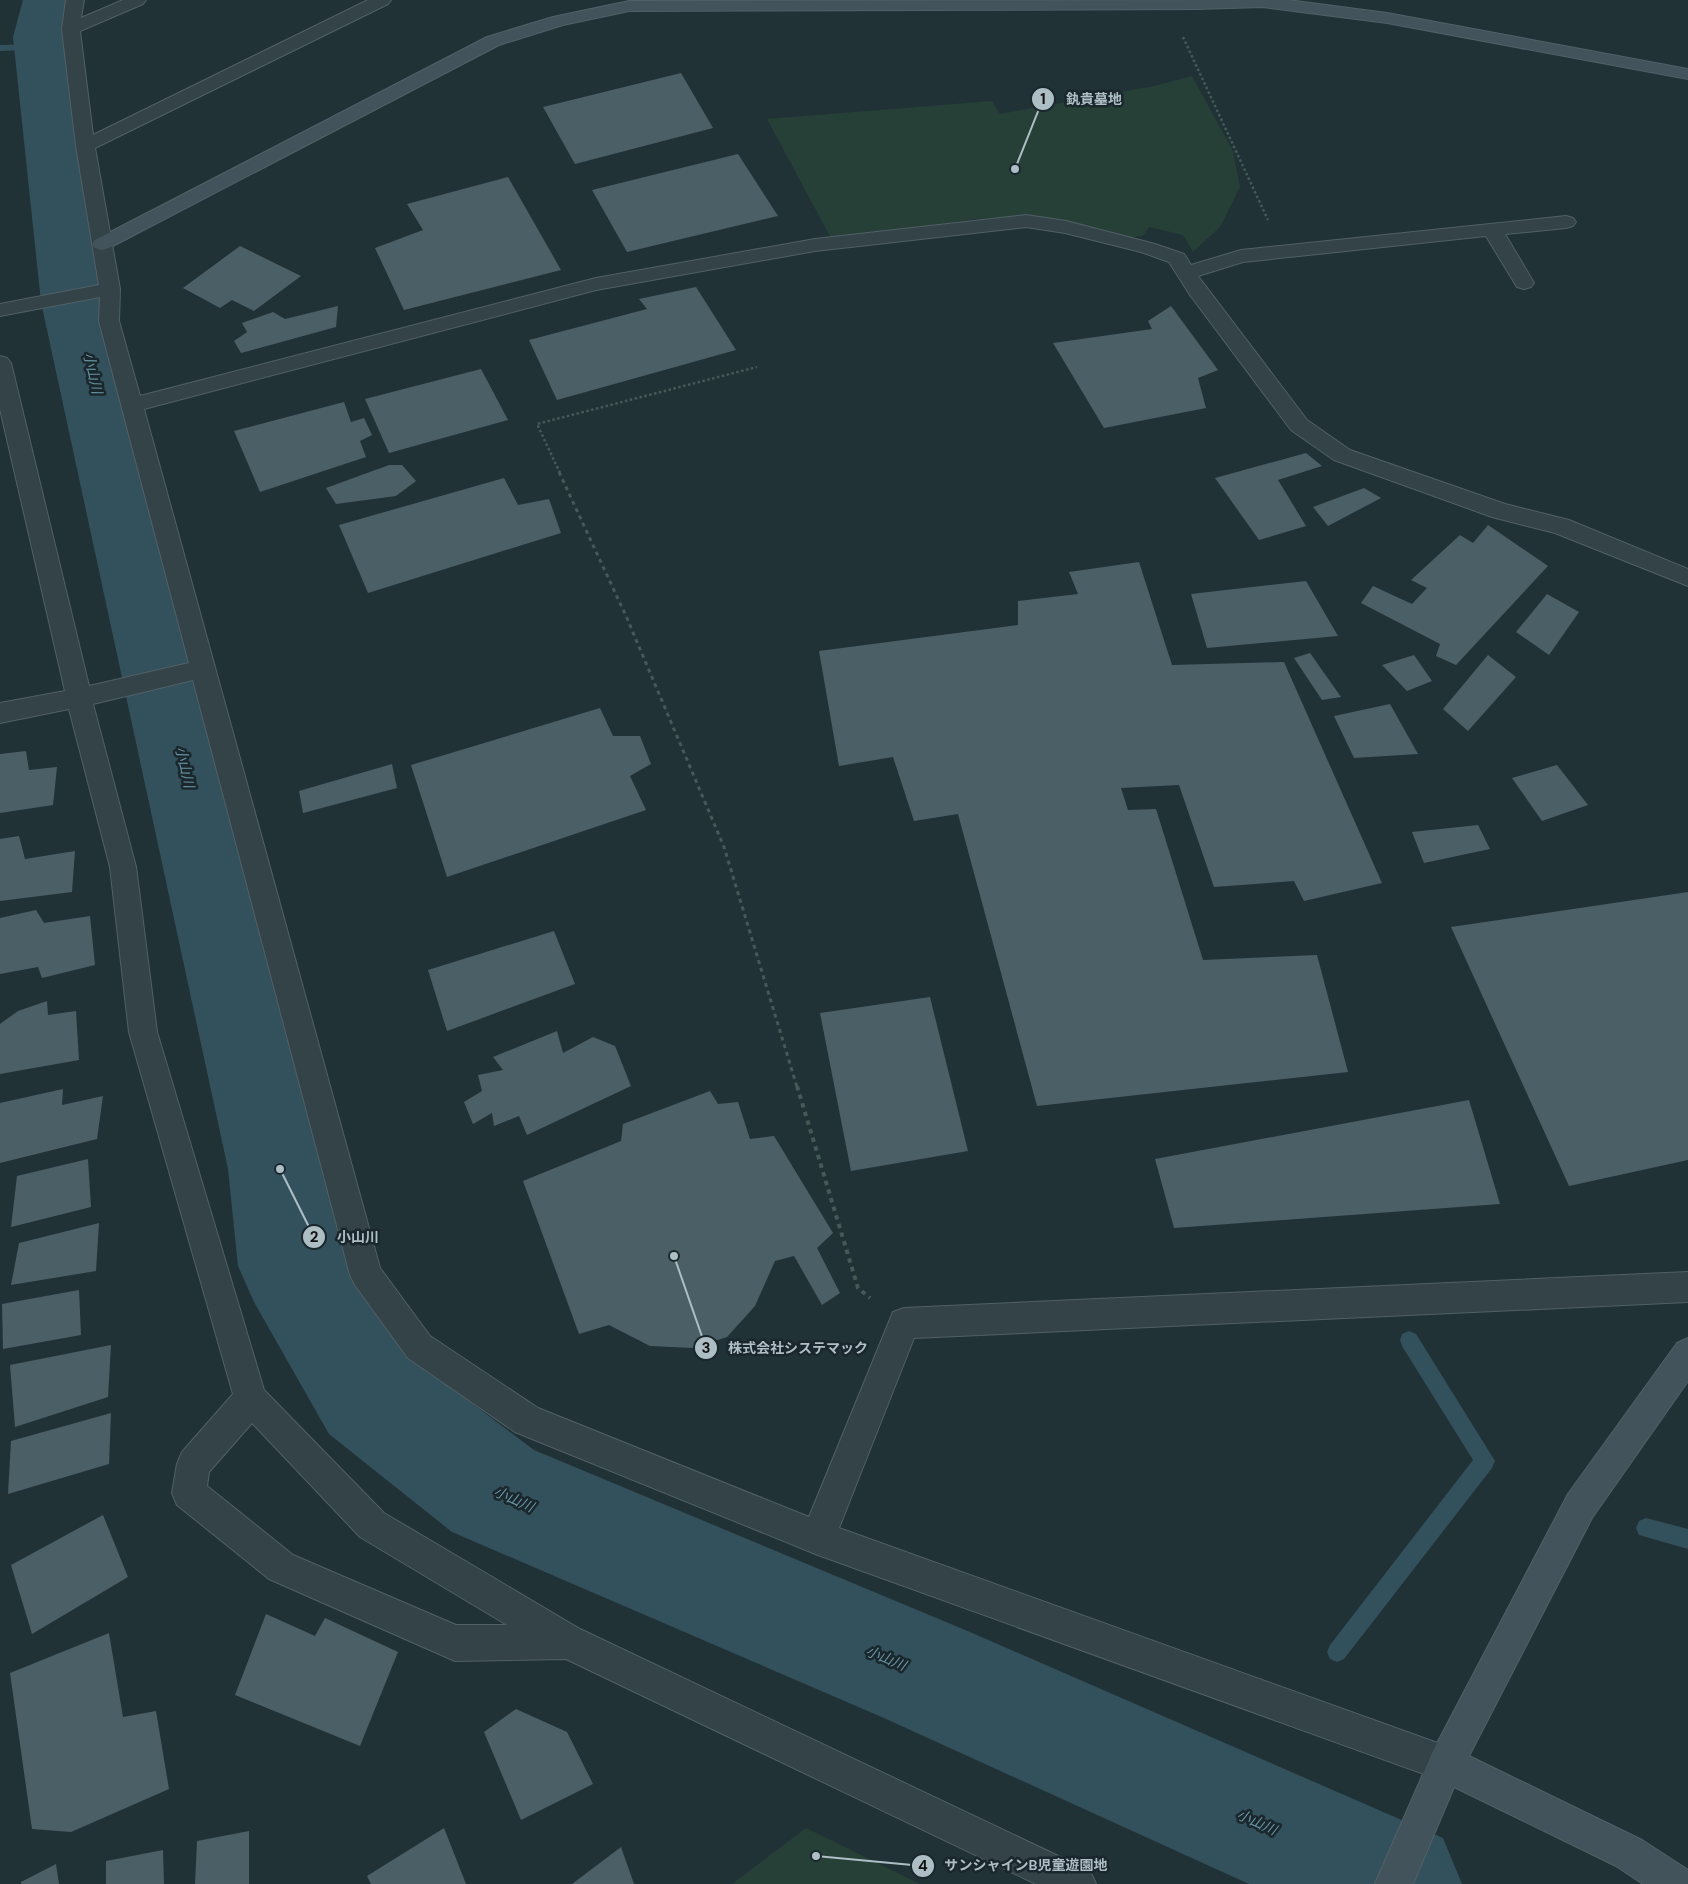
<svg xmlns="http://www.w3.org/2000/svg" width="1688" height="1884" font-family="'DM Sans','Noto Sans JP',sans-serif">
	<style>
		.green { fill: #263f37 }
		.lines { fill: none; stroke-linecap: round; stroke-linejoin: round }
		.stream { fill: #33515c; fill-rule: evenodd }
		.river { fill: #33515c; fill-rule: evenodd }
		.building { fill: #4b5f66 }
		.street-casing { stroke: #516066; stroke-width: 2 }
		.secondary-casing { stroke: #516066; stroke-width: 2 }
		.path-far2 { stroke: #445a56; stroke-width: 2.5; stroke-dasharray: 2.5 2.5; stroke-linecap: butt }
		.path-far1 { stroke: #445a56; stroke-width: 3; stroke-dasharray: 4 4; stroke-linecap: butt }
		.path { stroke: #445a56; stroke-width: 4; stroke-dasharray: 4.5 4.5; stroke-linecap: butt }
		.street { fill: #344348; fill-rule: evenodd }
		.secondary { fill: #42535b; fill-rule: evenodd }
		.labels { text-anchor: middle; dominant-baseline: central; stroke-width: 5; stroke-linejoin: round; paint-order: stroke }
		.water-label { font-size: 14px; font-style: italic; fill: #6794a4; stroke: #1a272c }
		.leader { fill: none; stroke: #aebec5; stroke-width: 2 }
		.callout-dot { fill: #aebec5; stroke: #1a272c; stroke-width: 2 }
		.mark-label { font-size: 15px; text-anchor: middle; font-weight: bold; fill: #111 }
		.callout-label { font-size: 14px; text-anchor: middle; font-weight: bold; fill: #aebec5; stroke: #1a272c; stroke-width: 5; stroke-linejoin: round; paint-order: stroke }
	</style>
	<rect width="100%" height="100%" fill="#213237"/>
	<g class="green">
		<polygon points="1192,76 1233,151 1240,187 1220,227 1193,252 1183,235 1149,227 1143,236 1124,238 1035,218 977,219 832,240 767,119 992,101 1000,114 1154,86"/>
		<polygon points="806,1828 920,1884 732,1884"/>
	</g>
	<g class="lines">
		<g class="stream">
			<polygon points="44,44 49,47 48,49 0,51 0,45"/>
			<polygon points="1409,1331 1416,1334 1495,1461 1492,1468 1344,1659 1337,1662 1330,1659 1327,1652 1330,1645 1473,1460 1402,1346 1400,1340 1402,1334"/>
			<polygon points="1646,1518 1688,1529 1688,1549 1639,1535 1636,1528 1639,1521"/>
		</g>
		<polygon class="river" points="23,0 83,0 73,37 111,302 332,1169 344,1252 409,1356 534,1450 970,1632 1443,1838 1462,1884 1249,1884 884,1718 452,1532 329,1434 254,1302 238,1266 228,1169 41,302 13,37"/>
	</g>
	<g class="building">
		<polygon points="681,73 713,128 575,164 543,107"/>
		<polygon points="738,154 778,216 627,252 592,190"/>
		<polygon points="508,177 561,270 404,310 375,248 423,230 407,204"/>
		<polygon points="240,246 301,276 254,311 232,300 220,308 183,288"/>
		<polygon points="696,287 736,350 557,400 529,340 647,309 639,299"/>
		<polygon points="338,306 336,327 241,353 234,341 247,332 242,323 273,312 285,319"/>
		<polygon points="1171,306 1218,370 1198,378 1206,408 1104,428 1053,343 1152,329 1148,321"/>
		<polygon points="481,369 508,420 389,453 365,399"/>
		<polygon points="344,402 351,422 364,418 372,435 360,441 366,457 260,492 234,431"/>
		<polygon points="1306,453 1322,466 1278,480 1306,526 1259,540 1215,478"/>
		<polygon points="389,465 402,465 416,481 396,496 336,504 326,488"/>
		<polygon points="504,478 518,505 549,499 561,533 368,593 339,525"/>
		<polygon points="1364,488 1381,498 1328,526 1313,507"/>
		<polygon points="1488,525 1548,566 1456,665 1436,656 1440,644 1361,603 1373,586 1412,604 1427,588 1411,580 1460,535 1473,543"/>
		<polygon points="1139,562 1172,665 1284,662 1382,883 1304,901 1294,881 1214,887 1179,785 1121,788 1128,810 1156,809 1203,960 1317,955 1348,1072 1037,1106 958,814 914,821 893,757 839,766 819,651 1018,625 1018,601 1078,594 1069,572"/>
		<polygon points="1306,581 1338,636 1207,648 1191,594"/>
		<polygon points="1547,594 1579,612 1549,655 1516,632"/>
		<polygon points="1310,653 1341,697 1322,700 1294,658"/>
		<polygon points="1414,655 1432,681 1407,691 1382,665"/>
		<polygon points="1488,655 1516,677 1468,731 1443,709"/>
		<polygon points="1390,704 1418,754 1354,758 1334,716"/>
		<polygon points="600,708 613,736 640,736 651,764 630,776 646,810 447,877 411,765"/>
		<polygon points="26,751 29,770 57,767 53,805 0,813 0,754"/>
		<polygon points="392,764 397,788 303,813 299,791"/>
		<polygon points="1557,765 1588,805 1542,821 1512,778"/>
		<polygon points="1478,825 1490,849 1424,863 1412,832"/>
		<polygon points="19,836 25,859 75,851 72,892 0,901 0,839"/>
		<polygon points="1688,892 1688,1160 1569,1186 1451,927"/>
		<polygon points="36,910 44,923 90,916 95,965 42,978 38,967 0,974 0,918"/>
		<polygon points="554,931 575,984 447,1031 428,970"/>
		<polygon points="930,997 968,1151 851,1171 820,1013"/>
		<polygon points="47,1001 48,1015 76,1011 79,1060 0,1074 0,1024 18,1011"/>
		<polygon points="557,1031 563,1053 593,1037 615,1046 631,1086 527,1135 519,1116 494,1126 492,1113 473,1124 464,1102 482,1091 478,1075 503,1070 493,1057"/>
		<polygon points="63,1089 62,1105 103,1096 97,1139 0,1163 0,1103"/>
		<polygon points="710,1091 718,1104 738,1102 750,1139 774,1136 833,1233 817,1248 840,1293 822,1305 794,1256 775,1261 755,1306 727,1337 693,1348 650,1346 609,1325 579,1334 523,1181 621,1141 623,1124"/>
		<polygon points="1469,1100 1500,1204 1174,1228 1155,1159"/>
		<polygon points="88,1159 91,1207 11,1227 17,1176"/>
		<polygon points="99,1223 96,1271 11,1285 19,1243"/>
		<polygon points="79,1290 81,1335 3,1349 2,1304"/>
		<polygon points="111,1345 108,1397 15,1427 10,1365"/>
		<polygon points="111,1413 109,1464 8,1494 11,1441"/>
		<polygon points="103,1515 128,1577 32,1634 11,1565"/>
		<polygon points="266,1614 315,1636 325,1618 398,1652 360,1746 235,1695"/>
		<polygon points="109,1633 123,1717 156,1711 169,1789 71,1832 32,1829 10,1673"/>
		<polygon points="516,1709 567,1732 593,1784 521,1820 484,1732"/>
		<polygon points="444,1828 466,1884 371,1884 367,1876"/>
		<polygon points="249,1831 249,1884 195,1884 197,1841"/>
		<polygon points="621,1847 634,1884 572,1884"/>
		<polygon points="163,1850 164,1884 106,1884 106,1861"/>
		<polygon points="56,1864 59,1884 21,1884 21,1882"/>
	</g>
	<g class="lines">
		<g class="street-casing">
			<path id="street" d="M66 0H84L81 18 123 0H146L143 4 80 31 93 135 368 0H391L388 4 95 148 120 289 119 321 140 396 596 278 815 239 1026 215 1066 221 1155 244 1184 254 1191 265 1241 250 1566 216 1573 218 1576 222 1573 226 1566 228 1505 234 1534 283 1531 287 1524 289 1517 287 1486 236 1243 262 1198 276 1307 420 1350 450 1505 504 1569 520 1688 569V586L1555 533 1492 517 1334 460 1291 430 1190 295 1169 262 1141 252 1065 233 1026 227 815 251 596 290 144 409 380 1268 430 1336 538 1408 809 1517 893 1312 904 1308 1688 1272V1302L914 1338 839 1528 1446 1746 1459 1751 1464 1764 1459 1777 1446 1782 818 1555 515 1432 408 1358 355 1285 350 1275 193 680 93 704 136 867 157 1032 264 1390 384 1513 580 1629 1090 1871 1096 1884H1036L566 1659 455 1661 269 1579 177 1505 172 1493 177 1464 182 1452 233 1394 129 1032 110 867 69 709 0 723V703L65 691 0 409V356L7 358 11 363 89 686 189 663 99 321 100 297 0 316V304L99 285 76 146 62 29ZM252 1423 360 1537 507 1625H456L293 1555 207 1486 209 1472Z"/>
		</g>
		<g class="secondary-casing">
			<g id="secondary">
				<polygon points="1288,0 1387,13 1688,69 1688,79 1387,23 1263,7 1196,9 629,11 563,25 499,45 109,248 102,250 95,248 92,244 95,240 487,37 553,17 629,1"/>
				<polygon points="1688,1338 1688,1381 1592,1518 1469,1756 1642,1840 1688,1870 1688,1884 1643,1884 1616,1866 1454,1787 1413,1884 1375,1884 1433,1751 1568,1494 1677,1343"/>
			</g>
		</g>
		<g class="path-far2">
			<polyline points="1183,37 1268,220"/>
			<polyline points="560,473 537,424 757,367"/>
		</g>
		<polyline class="path-far1" points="559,472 626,616 724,847 797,1087"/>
		<polyline class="path" points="797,1086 858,1288 870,1298"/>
		<use href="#street" class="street"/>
		<use href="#secondary" class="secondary"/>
	</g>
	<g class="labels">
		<g class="water-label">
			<text transform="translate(93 373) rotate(77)">小山川</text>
			<text transform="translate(185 767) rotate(77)">小山川</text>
			<text transform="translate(514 1499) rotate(24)">小山川</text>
			<text transform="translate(886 1658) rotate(23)">小山川</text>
			<text transform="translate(1257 1822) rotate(24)">小山川</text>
		</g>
	</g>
	<path class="leader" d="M1015 169L1043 99M280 1169L314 1237M674 1256L706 1348M816 1856L923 1866"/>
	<g class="callout-dot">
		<circle cx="1015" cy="169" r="5"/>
		<circle cx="280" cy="1169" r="5"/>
		<circle cx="674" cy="1256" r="5"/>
		<circle cx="816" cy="1856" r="5"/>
		<circle cx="1043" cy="99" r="12"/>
		<circle cx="314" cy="1237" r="12"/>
		<circle cx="706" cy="1348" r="12"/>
		<circle cx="923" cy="1866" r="12"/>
	</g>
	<g class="mark-label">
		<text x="1043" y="104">1</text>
		<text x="314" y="1242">2</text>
		<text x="706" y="1353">3</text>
		<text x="923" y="1871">4</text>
	</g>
	<g class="callout-label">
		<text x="1094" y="104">釻貴墓地</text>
		<text x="358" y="1242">小山川</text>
		<text x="798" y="1353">株式会社システマック</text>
		<text x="1026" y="1870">サンシャインB児童遊園地</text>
	</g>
</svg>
